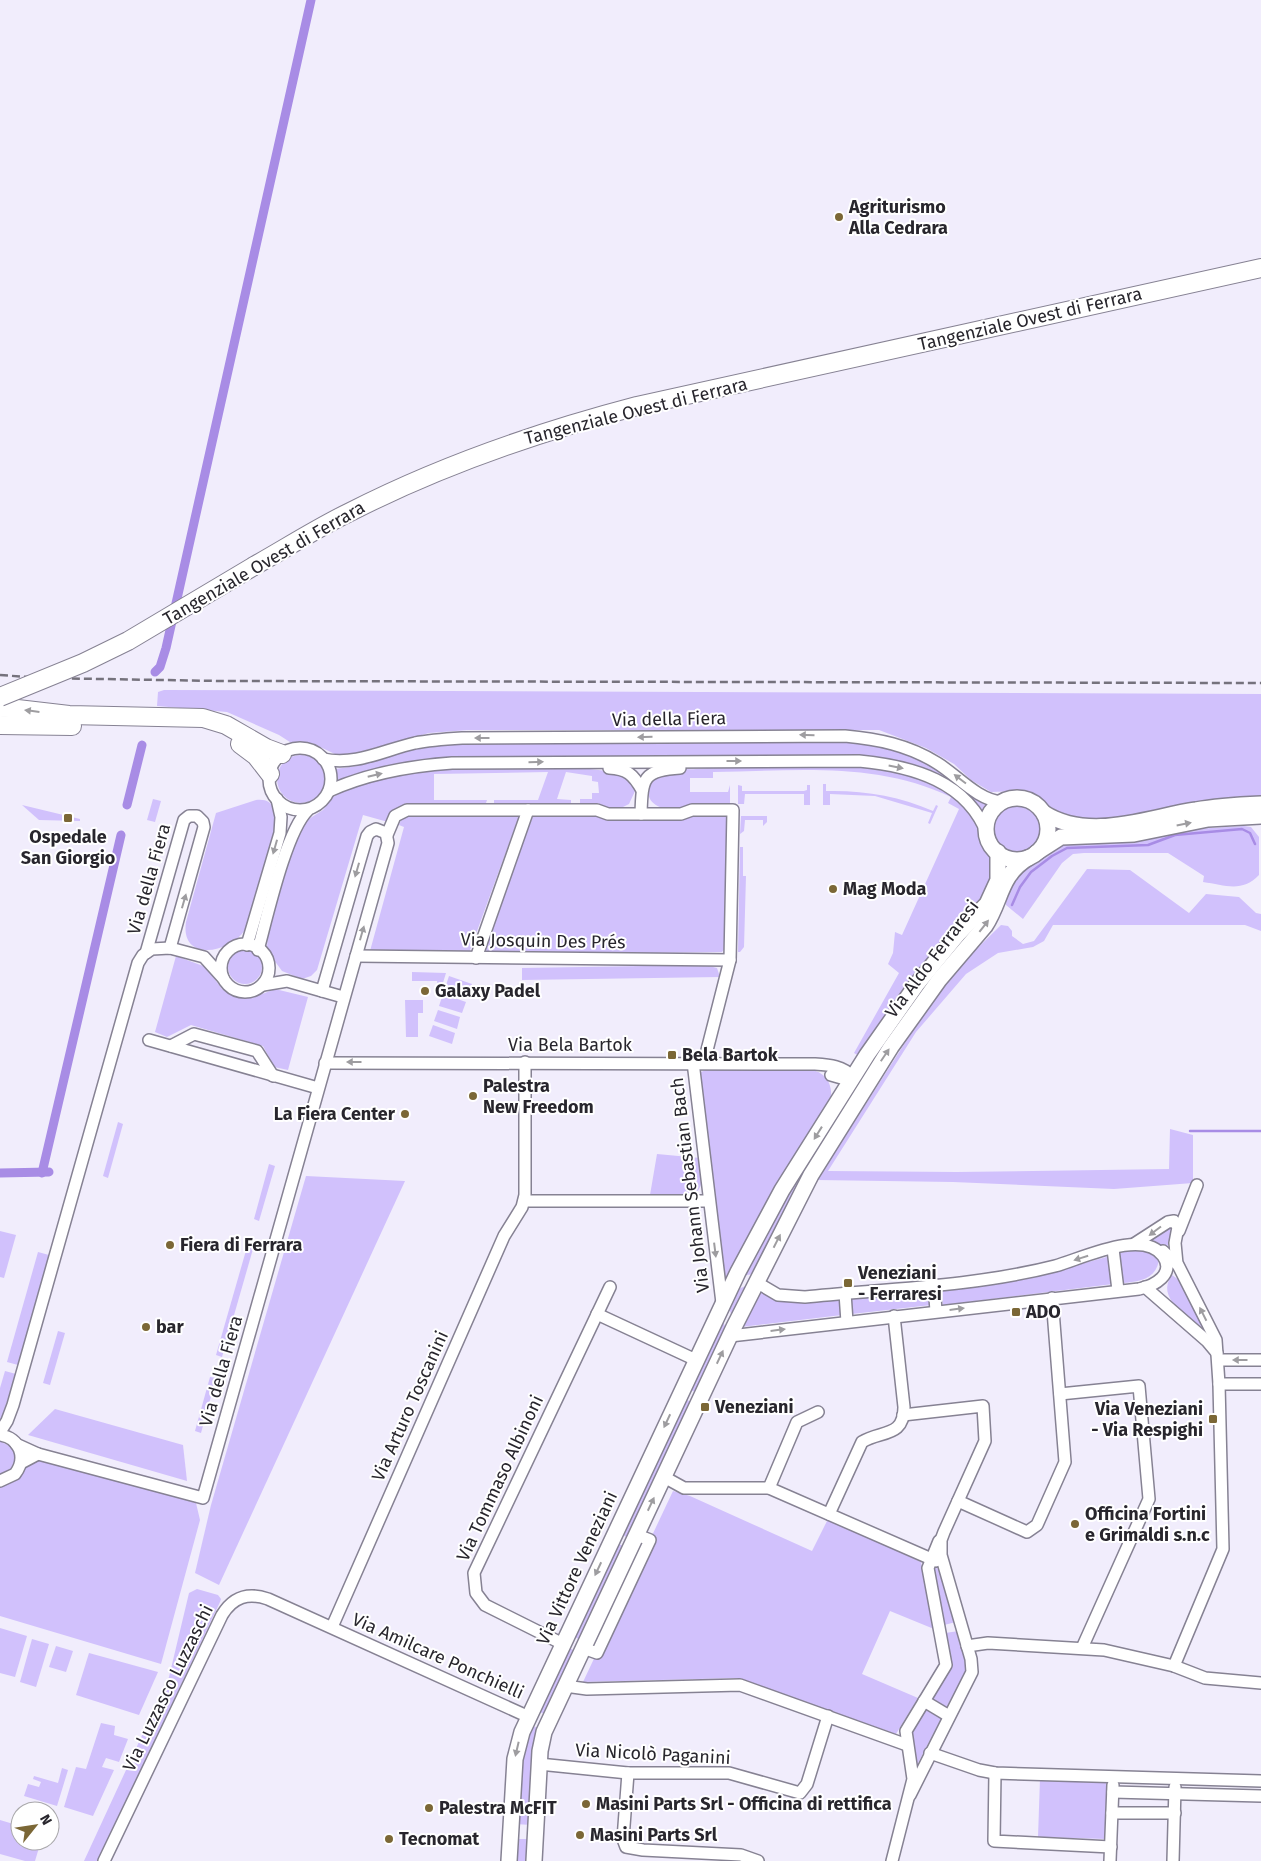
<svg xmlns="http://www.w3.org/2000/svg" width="1261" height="1861" font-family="'Fira Sans',sans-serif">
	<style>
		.green { fill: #d1c1fc }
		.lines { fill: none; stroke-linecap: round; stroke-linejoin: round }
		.stream { stroke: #a88ce5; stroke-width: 2.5 }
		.canal { stroke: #a88ce5; stroke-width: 9 }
		.minor-casing { stroke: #868293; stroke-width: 14 }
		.major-casing { stroke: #868293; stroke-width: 18 }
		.highway-casing { stroke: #868293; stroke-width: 20 }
		.minor { stroke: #fff; stroke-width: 11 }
		.major { stroke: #fff; stroke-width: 15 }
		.highway { stroke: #fff; stroke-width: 18 }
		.rail { stroke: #75727c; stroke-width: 2.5; stroke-dasharray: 8 4; stroke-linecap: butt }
		.highway-bridge-casing { stroke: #868293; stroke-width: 20; stroke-linecap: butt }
		.highway-bridge { stroke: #fff; stroke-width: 18 }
		.oneway { fill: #9e9da0 }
		.poi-dot { fill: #7b6736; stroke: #fff; stroke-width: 2 }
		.labels { text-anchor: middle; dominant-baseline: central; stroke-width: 4; stroke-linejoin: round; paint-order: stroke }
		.poi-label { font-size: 18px; font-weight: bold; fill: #28262d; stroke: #fff; text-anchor: start }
		.street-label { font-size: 18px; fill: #28262d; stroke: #fff }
	</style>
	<rect width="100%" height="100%" fill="#f1edfc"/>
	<g class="green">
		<polygon points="164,690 1261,694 1261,800 1119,820 1077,821 1021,791 991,792 971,780 954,764 926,748 879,730 468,730 429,733 341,757 312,743 293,744 279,735 227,712 157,706 158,692"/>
		<path d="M837 741C903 744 937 768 990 804L982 815 925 770 890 760 848 755 676 758 581 757 445 760 372 770 352 775 337 782 335 769 357 766 409 749 443 744Z"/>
		<circle cx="301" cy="779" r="24"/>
		<path d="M851 765C905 770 966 784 985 841 986 846 990 850 991 855 993 866 991 878 991 889L931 955 903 990 859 1056 854 1053 899 973 888 964 893 953 895 932 902 935 959 809 948 803 951 797C876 761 794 771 713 772V778H690V792H728L730 785V805C711 807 646 822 648 789 649 782 655 775 662 772 670 767 686 770 696 769 747 763 800 766 851 765Z"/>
		<polygon points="573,767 624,773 636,789 629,804 621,808 606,809 598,803 580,804 580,799 592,799 592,793 599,793 598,782 592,781 592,776 566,772 557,799 571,800 571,803 494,803 494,800 538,800 548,772 434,774 434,800 487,800 486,803 406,803 393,812 388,822 363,815 317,970 311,976 302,979 282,971 274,960 267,948 268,929 294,839 304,822 323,810 333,797 355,785 431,770"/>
		<path d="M823 784H826V791C863 790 899 796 933 811L936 805 938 806 930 824 928 823 932 813 875 796 830 794V805H823Z"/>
		<polygon points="738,785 742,786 742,791 804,791 807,790 807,785 810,785 810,805 804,805 804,794 745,794 744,804 738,804"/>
		<polygon points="153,799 161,801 155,822 147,820"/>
		<path d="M256 800C275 798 276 812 276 827L245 930C229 954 180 962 186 922L216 813Z"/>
		<circle cx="1017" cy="829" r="25"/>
		<polygon points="22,805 80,819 80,821 39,820"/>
		<polygon points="410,814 519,816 469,953 370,951 404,827 399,825 401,820"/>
		<polygon points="593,815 603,819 679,821 693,816 729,816 725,948 722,952 498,955 488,952 484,949 485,943 533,816"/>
		<polygon points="741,816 767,816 767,822 763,826 763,820 745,820 744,831 740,834"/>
		<path d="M1244 826 1251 827 1259 837V875C1242 893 1225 885 1203 882L1204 876 1168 853H1084L1073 854 1062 863 1023 919 1006 905C1005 873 1035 864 1054 845L1178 830Z"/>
		<polygon points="740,847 743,847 743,876 746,876 744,947 740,952 738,952"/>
		<polygon points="1087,869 1130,870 1189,913 1206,894 1239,897 1256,913 1261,914 1261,931 1245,925 1053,925 1044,941 1033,947 998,953 966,974 916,1032 828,1171 957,1172 1169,1169 1170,1129 1193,1135 1193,1183 1114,1189 953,1182 817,1180 946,979 1001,925 1008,926 1012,931 1012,936 1023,944 1034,941"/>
		<circle cx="245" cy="967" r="17"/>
		<polygon points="176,956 206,967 222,989 234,997 252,998 275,989 308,997 288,1070 274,1067 263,1046 191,1025 167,1037 155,1032"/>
		<polygon points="705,965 717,968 720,977 522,980 522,968"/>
		<polygon points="412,972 446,973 442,986 438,986 437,981 412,981"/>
		<polygon points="449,976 472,984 468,995 445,988"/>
		<polygon points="443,994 466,1002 462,1013 439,1006"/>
		<polygon points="405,1000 423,1000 423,1013 418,1013 418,1037 406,1037"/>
		<polygon points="438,1010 460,1017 457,1029 434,1021"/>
		<polygon points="433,1025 455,1033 452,1044 429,1036"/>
		<path d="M708 1069C731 1069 804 1064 820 1073 830 1079 832 1089 831 1100L727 1281 724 1280 700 1077 701 1072Z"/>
		<polygon points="848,1091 855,1098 753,1274 741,1276"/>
		<polygon points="118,1122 123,1124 108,1178 103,1176"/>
		<path d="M657 1154 700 1158C702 1173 707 1194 686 1196L650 1195Z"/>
		<polygon points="269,1164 275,1166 259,1221 254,1219"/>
		<polygon points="306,1176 405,1181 219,1585 195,1573 211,1505"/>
		<polygon points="1170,1227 1176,1232 1166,1248 1152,1240"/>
		<polygon points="0,1231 16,1235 4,1278 0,1277"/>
		<polygon points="249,1240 255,1242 222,1357 216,1355"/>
		<path d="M1141 1249 1151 1252 1159 1259C1157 1279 1139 1282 1122 1283L1119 1253Z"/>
		<polygon points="38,1252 49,1255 18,1365 7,1362"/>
		<polygon points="1110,1256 1113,1284 943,1305 941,1290 1027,1279"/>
		<path d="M1172 1275 1179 1280 1203 1328C1187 1315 1155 1298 1172 1275Z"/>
		<polygon points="748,1285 732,1318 729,1307 736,1290"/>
		<polygon points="758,1288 779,1302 841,1300 842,1315 741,1327"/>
		<polygon points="930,1292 931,1305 852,1314 851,1299"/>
		<polygon points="720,1316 727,1330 697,1393 686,1388"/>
		<polygon points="58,1331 65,1333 50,1385 43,1383"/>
		<polygon points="5,1371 16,1374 0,1423 0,1388"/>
		<polygon points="210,1377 216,1378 201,1433 195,1431"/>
		<polygon points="681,1397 693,1403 630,1539 617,1532"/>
		<polygon points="55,1409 183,1445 187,1481 28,1435"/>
		<polygon points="0,1441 13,1448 15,1459 11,1469 0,1474"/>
		<path d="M33 1460H48L196 1503 200 1520 161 1664 0 1616V1486C21 1482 19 1470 33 1460Z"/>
		<polygon points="673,1491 690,1496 812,1551 828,1519 921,1562 934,1629 890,1611 862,1674 918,1698 896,1734 737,1678 583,1682"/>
		<polygon points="614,1542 626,1547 582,1641 571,1635"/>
		<polygon points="931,1565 940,1570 956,1622 944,1625"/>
		<polygon points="197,1589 218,1595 221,1599 220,1602 98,1861 84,1861 169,1677 189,1593"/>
		<polygon points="0,1628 27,1636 15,1677 0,1673"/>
		<polygon points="959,1631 968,1668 946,1708 931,1699 952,1666 945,1633"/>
		<polygon points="32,1639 49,1644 36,1687 20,1682"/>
		<polygon points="56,1646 73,1651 66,1672 49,1667"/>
		<polygon points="566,1646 575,1651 547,1715 537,1711"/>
		<polygon points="89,1653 158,1672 139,1715 76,1695"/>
		<polygon points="925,1707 942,1717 916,1767 910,1731"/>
		<polygon points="101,1723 115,1726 114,1735 128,1739 119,1762 106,1758 102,1767 114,1770 93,1816 64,1807 76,1767 86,1769"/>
		<polygon points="530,1725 538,1728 531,1825 515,1824 520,1756"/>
		<polygon points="62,1768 68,1770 57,1806 24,1796 28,1784 39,1787 41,1782 33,1779 34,1776 58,1783"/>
		<polygon points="1040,1779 1107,1781 1106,1839 1038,1837"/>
		<polygon points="0,1820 20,1826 20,1841 41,1841 35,1861 25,1861 0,1854"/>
		<polygon points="515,1839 532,1839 530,1861 514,1861"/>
	</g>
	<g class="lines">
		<g class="stream">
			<polyline points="1012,905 1020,887 1031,872 1052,856 1067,848 1148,845 1175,835 1242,829 1250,833 1255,844"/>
			<polyline points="1190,1131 1261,1131"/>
		</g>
		<g class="canal">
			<polyline points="155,672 160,667 166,648 311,0"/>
			<polyline points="127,805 142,745"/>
			<polyline points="0,1173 49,1172"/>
			<polyline points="42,1173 121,835"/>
		</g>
		<g class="minor-casing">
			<g id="minor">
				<circle cx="300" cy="779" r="31"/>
				<path d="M323 759C356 766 384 750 415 743 430 740 446 739 462 738L845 736C878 739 908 745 937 763 957 775 977 800 1002 802"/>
				<path d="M609 768C627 769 633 774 642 790"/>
				<path d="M329 791C368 773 409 766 452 763L859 761C912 766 968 781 988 836"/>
				<path d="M641 814C642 778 643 770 680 768"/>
				<polyline points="387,835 395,816 407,810 597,810 608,814 681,814 692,810 733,810 730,960 704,1062"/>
				<circle cx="245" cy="968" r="24"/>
				<polyline points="247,945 280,833 281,817 277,799"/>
				<path d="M258 950C267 917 286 831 308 810"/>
				<polyline points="146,953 184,820 189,816 197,816 203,822 204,827 170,948"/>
				<polyline points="356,956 730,960"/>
				<polyline points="476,958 528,810"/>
				<polyline points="263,985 287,981 343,997"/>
				<polyline points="149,1040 318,1088"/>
				<polyline points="171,1046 194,1034 257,1051 273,1076"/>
				<polyline points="693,1062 722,1303"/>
				<path d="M325 1063 815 1064C830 1065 843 1066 853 1077L845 1079 831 1075"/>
				<polyline points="524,1201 709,1201"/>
				<polyline points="1179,1231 1197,1185"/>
				<polyline points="1134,1244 1168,1222 1174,1221 1178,1227 1175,1243 1177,1264"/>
				<polyline points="1113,1249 1118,1290"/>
				<polyline points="1163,1251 1178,1265 1216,1340 1219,1384 1223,1549 1174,1666"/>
				<polyline points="934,1284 936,1311"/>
				<polyline points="1145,1287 1207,1341 1217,1353"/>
				<polyline points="845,1293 847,1322"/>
				<polyline points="597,1314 696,1360"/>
				<path d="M730 1336 1139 1289C1154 1286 1176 1274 1163 1256 1143 1228 1081 1259 1055 1266 977 1286 886 1289 805 1297L778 1295 756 1282"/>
				<polyline points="1219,1360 1261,1360"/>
				<polyline points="1219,1384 1261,1384"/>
				<polyline points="1060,1394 1139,1386 1149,1499 1082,1648"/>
				<polyline points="903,1415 983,1406 985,1441 944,1532 941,1540 941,1555 971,1659 972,1672 910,1795"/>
				<polyline points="0,1432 7,1421 13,1405 138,963 143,955 152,949 170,948 204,957 223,978"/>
				<path d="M0 1435C20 1438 27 1458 15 1474L0 1481"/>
				<polyline points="16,1444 38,1454 21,1463"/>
				<polyline points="38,1454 203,1498 388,843 386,833 376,829 370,832 367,836 322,991"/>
				<polyline points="664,1477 684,1488 769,1488 936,1561"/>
				<polyline points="769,1488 797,1422 818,1412"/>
				<polyline points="958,1501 1027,1532 1037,1525 1065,1462 1052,1298"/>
				<path d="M829 1514 862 1442C881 1430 904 1438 904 1407L894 1316"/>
				<polyline points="332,1627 504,1236 522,1207 525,1195 525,1062"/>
				<polyline points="563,1644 485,1605 476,1593 474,1573 610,1287"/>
				<polyline points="967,1646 988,1643 1104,1650 1174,1666 1205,1678 1261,1683"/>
				<polyline points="583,1648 597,1653 650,1540 637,1535"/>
				<polyline points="565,1686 587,1689 740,1685 907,1745"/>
				<polyline points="924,1701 949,1716"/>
				<polyline points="930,1753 979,1770 995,1773 1261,1781"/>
				<polyline points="539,1764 628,1773 729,1773 800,1793 807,1784 828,1716"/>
				<polyline points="628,1773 623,1839 626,1847 643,1850 741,1855 758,1861"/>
				<polyline points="995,1773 994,1841 1111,1847"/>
				<polyline points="1113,1792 1261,1796"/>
				<polyline points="1112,1813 1175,1813"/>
				<path d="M104 1861 222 1615C233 1597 248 1592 268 1599L529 1717"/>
				<polyline points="892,1861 913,1779 906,1731 946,1665 928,1568 939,1541"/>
				<polyline points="1110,1861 1113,1785"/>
				<polyline points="1173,1861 1175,1787"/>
			</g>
		</g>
		<g class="major-casing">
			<g id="major">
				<circle cx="1017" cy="829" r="31"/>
				<path d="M1044 813C1090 842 1148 817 1196 810 1218 806 1239 805 1261 804"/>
				<polyline points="1036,853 1061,837 1134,834 1208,819 1261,816"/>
				<polyline points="509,1861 515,1759 522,1732 738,1272 782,1190 867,1055 917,984 958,934 987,904 998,880 998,852"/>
				<path d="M534 1861 540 1751 544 1732 734 1327 811 1175 891 1047 939 980 985 926C1002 900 999 876 1028 858"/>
			</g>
		</g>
		<g class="highway-casing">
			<g id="highway">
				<path d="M254 566C286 548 317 528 350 512 442 465 538 432 637 406L1261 268"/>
				<polyline points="0,707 69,715 203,718 226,725 266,748 282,754"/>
				<polyline points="0,725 72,726"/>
				<polyline points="240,744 256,756 270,774"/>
			</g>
		</g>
		<use href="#minor" class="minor"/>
		<use href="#major" class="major"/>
		<use href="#highway" class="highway"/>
		<polyline class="rail" points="0,675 41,678 222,681 1261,683"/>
		<g class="highway-bridge-casing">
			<polyline id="highway-bridge" points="0,697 83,663 128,641 254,566"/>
		</g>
		<use href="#highway-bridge" class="highway-bridge"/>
	</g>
	<defs><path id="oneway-solid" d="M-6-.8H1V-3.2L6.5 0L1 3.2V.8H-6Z" transform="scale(1.25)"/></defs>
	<g class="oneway">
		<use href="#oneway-solid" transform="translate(32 711) rotate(-173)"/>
		<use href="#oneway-solid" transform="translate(807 735) rotate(-179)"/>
		<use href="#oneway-solid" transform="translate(645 737) rotate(179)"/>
		<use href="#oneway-solid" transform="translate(482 738) rotate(180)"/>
		<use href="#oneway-solid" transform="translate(734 761)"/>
		<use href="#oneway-solid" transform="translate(536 762) rotate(-1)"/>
		<use href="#oneway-solid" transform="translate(896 767) rotate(11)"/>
		<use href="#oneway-solid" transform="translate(375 775) rotate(-13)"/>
		<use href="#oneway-solid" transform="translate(960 779) rotate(-143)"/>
		<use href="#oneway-solid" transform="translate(1184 824) rotate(-11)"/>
		<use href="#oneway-solid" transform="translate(275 847) rotate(106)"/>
		<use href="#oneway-solid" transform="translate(357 870) rotate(106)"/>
		<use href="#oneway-solid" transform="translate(184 901) rotate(-74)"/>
		<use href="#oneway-solid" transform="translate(984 926) rotate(-52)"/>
		<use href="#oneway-solid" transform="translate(362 933) rotate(-74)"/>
		<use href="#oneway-solid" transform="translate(885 1055) rotate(-56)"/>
		<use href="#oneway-solid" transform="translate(354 1062) rotate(-180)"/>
		<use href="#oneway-solid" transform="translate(818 1133) rotate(122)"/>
		<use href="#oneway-solid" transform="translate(1155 1231) rotate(143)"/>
		<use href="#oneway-solid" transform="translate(777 1241) rotate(-63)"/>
		<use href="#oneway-solid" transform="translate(715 1250) rotate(83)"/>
		<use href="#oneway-solid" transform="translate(1081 1258) rotate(163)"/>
		<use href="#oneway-solid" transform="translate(957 1309) rotate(-7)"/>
		<use href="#oneway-solid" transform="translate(1203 1314) rotate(-117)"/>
		<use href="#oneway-solid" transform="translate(778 1330) rotate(-7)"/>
		<use href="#oneway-solid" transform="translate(720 1357) rotate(-65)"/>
		<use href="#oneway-solid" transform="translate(1240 1360) rotate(-180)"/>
		<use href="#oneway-solid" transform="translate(667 1421) rotate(115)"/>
		<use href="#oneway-solid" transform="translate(651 1504) rotate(-65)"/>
		<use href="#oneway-solid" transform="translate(598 1569) rotate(115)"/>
		<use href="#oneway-solid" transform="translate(517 1749) rotate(103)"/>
	</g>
	<g class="poi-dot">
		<circle cx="839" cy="217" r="5"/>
		<rect x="63" y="813" width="10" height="10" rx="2.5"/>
		<circle cx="833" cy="889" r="5"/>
		<circle cx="425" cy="991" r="5"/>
		<rect x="667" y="1050" width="10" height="10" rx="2.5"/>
		<circle cx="473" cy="1096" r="5"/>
		<circle cx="405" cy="1114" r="5"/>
		<circle cx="170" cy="1245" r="5"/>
		<rect x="843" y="1278" width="10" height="10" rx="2.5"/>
		<rect x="1011" y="1307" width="10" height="10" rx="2.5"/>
		<circle cx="146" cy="1327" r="5"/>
		<rect x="700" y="1402" width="10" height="10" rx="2.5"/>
		<rect x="1208" y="1414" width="10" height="10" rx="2.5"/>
		<circle cx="1075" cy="1524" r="5"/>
		<circle cx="586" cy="1804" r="5"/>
		<circle cx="429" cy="1808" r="5"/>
		<circle cx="580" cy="1835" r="5"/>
		<circle cx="389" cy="1839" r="5"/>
	</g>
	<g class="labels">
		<g class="poi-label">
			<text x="849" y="207">Agriturismo<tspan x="849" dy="21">Alla Cedrara</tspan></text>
			<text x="68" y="837" text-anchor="middle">Ospedale<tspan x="68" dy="21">San Giorgio</tspan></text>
			<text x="843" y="889">Mag Moda</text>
			<text x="435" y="991">Galaxy Padel</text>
			<text x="682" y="1055">Bela Bartok</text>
			<text x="483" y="1086">Palestra<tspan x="483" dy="21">New Freedom</tspan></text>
			<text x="395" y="1114" text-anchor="end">La Fiera Center</text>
			<text x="180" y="1245">Fiera di Ferrara</text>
			<text x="858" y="1273">Veneziani<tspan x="858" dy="21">- Ferraresi</tspan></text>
			<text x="1026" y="1312">ADO</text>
			<text x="156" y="1327">bar</text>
			<text x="715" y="1407">Veneziani</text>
			<text x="1203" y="1409" text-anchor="end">Via Veneziani<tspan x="1203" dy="21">- Via Respighi</tspan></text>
			<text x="1085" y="1514">Officina Fortini<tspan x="1085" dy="21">e Grimaldi s.n.c</tspan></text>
			<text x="596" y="1804">Masini Parts Srl - Officina di rettifica</text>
			<text x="439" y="1808">Palestra McFIT</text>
			<text x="590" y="1835">Masini Parts Srl</text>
			<text x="399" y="1839">Tecnomat</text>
		</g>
		<g class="street-label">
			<text transform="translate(1030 319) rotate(-13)">Tangenziale Ovest di Ferrara</text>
			<text transform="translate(636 411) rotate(-14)">Tangenziale Ovest di Ferrara</text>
			<text transform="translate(264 563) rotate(-30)">Tangenziale Ovest di Ferrara</text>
			<text transform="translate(669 719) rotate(-1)">Via della Fiera</text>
			<text transform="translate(149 879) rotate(-74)">Via della Fiera</text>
			<text transform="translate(543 941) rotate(1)">Via Josquin Des Prés</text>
			<text transform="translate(932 959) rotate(-53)">Via Aldo Ferraresi</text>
			<text x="570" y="1045">Via Bela Bartok</text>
			<text transform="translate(690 1185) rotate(-97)">Via Johann Sebastian Bach</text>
			<text transform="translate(221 1371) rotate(-74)">Via della Fiera</text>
			<text transform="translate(410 1406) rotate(-66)">Via Arturo Toscanini</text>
			<text transform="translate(500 1478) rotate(-65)">Via Tommaso Albinoni</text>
			<text transform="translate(577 1568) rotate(-65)">Via Vittore Veneziani</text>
			<text transform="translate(438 1656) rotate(24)">Via Amilcare Ponchielli</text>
			<text transform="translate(168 1688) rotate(-64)">Via Luzzasco Luzzaschi</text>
			<text transform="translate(653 1754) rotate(3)">Via Nicolò Paganini</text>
		</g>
	</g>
	<g transform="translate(35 1826) rotate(60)"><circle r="24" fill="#ffffff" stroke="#a9a8ab"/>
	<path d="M0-4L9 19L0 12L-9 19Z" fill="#7b6736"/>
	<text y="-8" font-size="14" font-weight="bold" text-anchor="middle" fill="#28262d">N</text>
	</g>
</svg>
